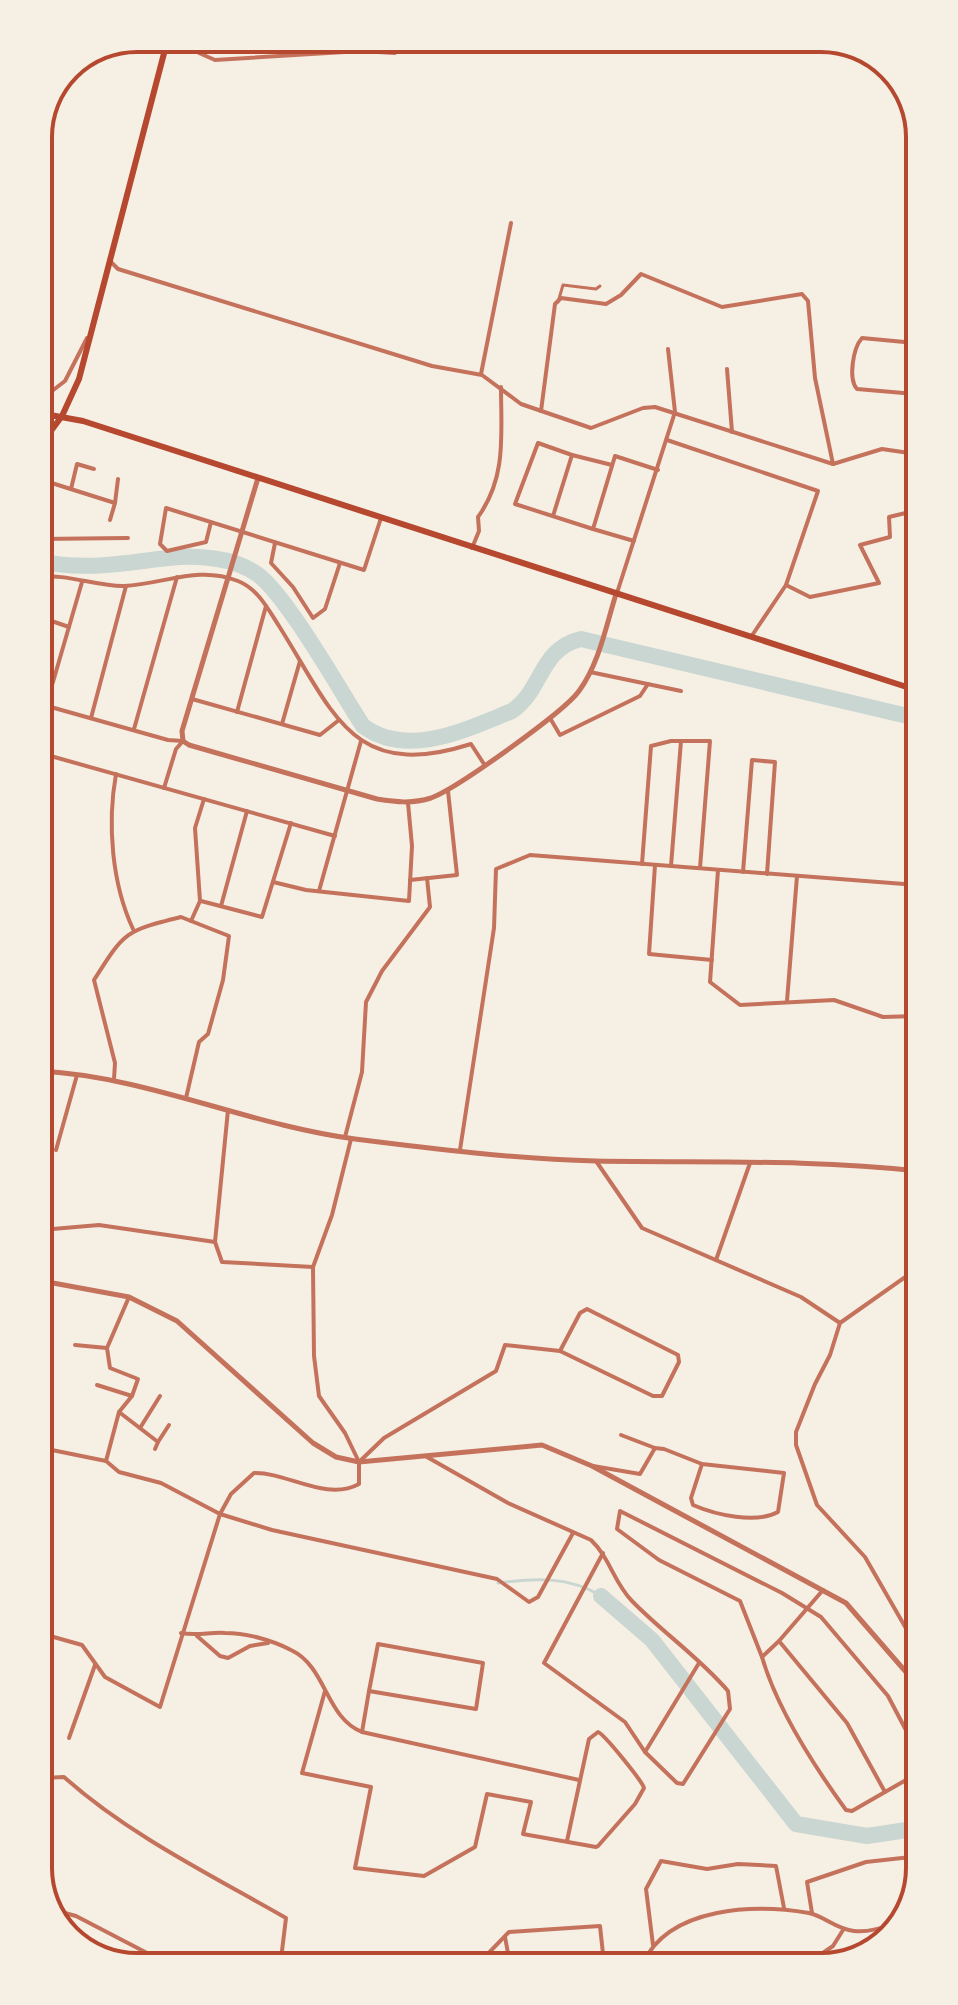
<svg xmlns="http://www.w3.org/2000/svg" width="958" height="2005" font-family="Lora,serif">
	<style>
		.lines { fill: none; stroke-linecap: round; stroke-linejoin: round }
		.stream { stroke: #c9d6d2; stroke-width: 3 }
		.river { stroke: #c9d6d2; stroke-width: 16 }
		.pedestrian { stroke: #c5725c; stroke-width: 3 }
		.minor { stroke: #c5725c; stroke-width: 4 }
		.tertiary { stroke: #c5725c; stroke-width: 5 }
		.secondary { stroke: #b5482f; stroke-width: 6 }
		.primary { stroke: #b5482f; stroke-width: 6 }
		.rim { fill: none; stroke: #b5482f; stroke-width: 4 }
	</style>
	<rect width="100%" height="100%" fill="#f6efe4"/>
	<g class="lines">
		<path class="stream" d="M498 1583C534 1578 569 1576 601 1596"/>
		<g class="river">
			<path d="M39 561C85 571 123 563 168 558 197 555 233 557 257 574 286 594 341 692 363 726 408 759 467 729 512 711 543 690 539 649 581 639L916 718"/>
			<polyline points="601,1596 652,1640 796,1824 867,1836 920,1828"/>
		</g>
		<polyline class="pedestrian" points="558,302 563,285 596,289 600,286"/>
		<g class="minor">
			<polyline points="196,41 199,53 215,60 361,51 395,53"/>
			<polyline points="165,46 213,38"/>
			<polyline points="110,261 118,269 432,366 482,375 521,404 591,428 643,408 655,407 833,464 882,449 916,454"/>
			<path d="M915 343 862 338C853 348 848 379 857 389L915 394"/>
			<polyline points="727,369 732,432"/>
			<polyline points="481,374 511,223"/>
			<polyline points="39,401 65,381 87,338"/>
			<polyline points="541,411 555,304 561,298 606,304 621,295 641,274 722,307 802,294 808,301 815,378 833,464"/>
			<polyline points="667,440 818,491 786,585"/>
			<polyline points="572,455 612,465"/>
			<polyline points="39,479 115,503 110,520"/>
			<polyline points="71,489 77,464 94,469"/>
			<polyline points="115,503 118,479"/>
			<polyline points="553,516 572,455 538,443 515,504 593,529"/>
			<polyline points="211,522 206,542 167,551 160,544 166,508 364,570 381,518"/>
			<polyline points="39,539 128,538"/>
			<polyline points="634,541 593,529 615,456 658,470"/>
			<polyline points="275,543 271,563 293,587 313,618 325,609 340,563"/>
			<path d="M472 548 479 531 478 517C507 477 501 434 501 387"/>
			<path d="M40 578C61 572 99 587 124 586 165 584 198 565 238 581 258 589 268 609 279 626 334 713 352 782 471 744L484 764"/>
			<polyline points="617,593 675,412 668,349"/>
			<polyline points="40,617 69,627"/>
			<polyline points="751,637 786,585 810,597 879,583 860,545 890,537 889,517 914,511 916,515"/>
			<polyline points="590,672 681,691"/>
			<polyline points="192,699 320,735 339,720"/>
			<polyline points="40,704 168,740 183,741"/>
			<polyline points="46,706 82,582"/>
			<polyline points="237,712 266,606"/>
			<polyline points="91,718 126,586"/>
			<polyline points="550,718 560,735 640,696 648,684"/>
			<polyline points="282,724 300,661"/>
			<polyline points="134,729 177,577"/>
			<polyline points="40,753 335,836"/>
			<path d="M116 774C107 824 112 884 133 929"/>
			<polyline points="164,788 176,749 183,741"/>
			<polyline points="642,864 651,746 671,741 710,741 700,868"/>
			<polyline points="655,865 649,954 712,960"/>
			<polyline points="671,866 681,741"/>
			<polyline points="718,870 710,982 740,1005 834,1000 883,1017 917,1016"/>
			<polyline points="743,872 752,760 775,762 767,874"/>
			<polyline points="410,880 457,875 448,791"/>
			<polyline points="273,882 306,890 409,901 412,846 408,803"/>
			<polyline points="319,891 361,741"/>
			<polyline points="201,901 262,917 291,823"/>
			<polyline points="221,906 247,811"/>
			<polyline points="787,1001 797,876"/>
			<path d="M114 1079 115 1063 94 980C125 931 125 931 181 917L191 921"/>
			<polyline points="186,1098 199,1042 208,1034 223,980 229,936 191,921 200,901 195,828 204,799"/>
			<polyline points="228,1110 215,1242 222,1262 313,1267"/>
			<polyline points="345,1137 362,1072 366,1002 382,971 430,907 427,878"/>
			<polyline points="56,1150 77,1075"/>
			<polyline points="460,1150 494,928 496,869 530,855 917,885"/>
			<polyline points="596,1161 642,1228 801,1297 840,1323"/>
			<polyline points="41,1230 99,1225 215,1242"/>
			<polyline points="716,1260 750,1163"/>
			<polyline points="918,1268 840,1323 830,1355 815,1384 796,1432 796,1445 817,1505 865,1557 919,1651"/>
			<polygon points="587,1309 678,1355 679,1362 662,1396 653,1396 560,1351 580,1313"/>
			<polyline points="75,1345 107,1348"/>
			<polyline points="97,1385 132,1396"/>
			<polyline points="119,1412 158,1442 155,1449"/>
			<polyline points="140,1428 160,1396"/>
			<polyline points="621,1435 655,1448"/>
			<polyline points="158,1442 169,1425"/>
			<polyline points="42,1448 106,1461 119,1472 161,1483 220,1514 272,1530 497,1579 529,1602 538,1597 573,1533"/>
			<path d="M427 1457 508 1503 591 1540C610 1558 614 1583 632 1601 662 1632 700 1658 728 1691L730 1709 683 1784 677 1783 645 1752 625 1722 544 1663 603 1553"/>
			<polyline points="106,1461 119,1412 132,1396 138,1379 110,1368 107,1348 129,1297"/>
			<polyline points="359,1462 384,1438 496,1371 505,1345 560,1351"/>
			<path d="M593 1466 640 1474 655 1448 664 1449 702 1464 784 1473 778 1512C756 1524 716 1515 693 1505L691 1498 702 1464"/>
			<polyline points="823,1590 779,1641 847,1723 885,1792 920,1772"/>
			<path d="M181 1633C197 1636 210 1632 225 1633 246 1633 272 1640 291 1650 327 1667 325 1717 362 1732L579 1780"/>
			<path d="M43 1634 82 1645 105 1677 160 1707 220 1514 231 1494 254 1473C287 1472 326 1502 359 1484V1462L345 1433 319 1396 314 1356 313 1267 332 1215 351 1139"/>
			<polyline points="197,1636 220,1656 228,1658 250,1646 268,1643"/>
			<path d="M779 1641 762 1657C777 1709 814 1766 846 1810L852 1811 885 1792"/>
			<polygon points="378,1644 483,1663 476,1709 369,1691"/>
			<polyline points="762,1657 740,1601 659,1560 617,1529 620,1511 782,1593 821,1617 888,1696 919,1755"/>
			<path d="M325 1691 302 1773 371 1787 355 1868 424 1876 475 1847 487 1794 531 1802 523 1834 596 1847 598 1846 635 1804 644 1788C642 1781 605 1735 598 1732L589 1739 567 1841"/>
			<polyline points="362,1732 369,1691"/>
			<polyline points="69,1738 95,1665"/>
			<polyline points="645,1752 699,1663"/>
			<path d="M43 1778 64 1777C129 1835 211 1875 286 1918L281 1959 311 1965"/>
			<polyline points="50,1909 76,1916 172,1966"/>
			<polyline points="812,1913 807,1882 866,1862 920,1856"/>
			<polyline points="505,1937 510,1964"/>
			<polyline points="653,1945 646,1889 661,1861 707,1869 738,1864 776,1866 784,1908"/>
			<polyline points="734,1962 817,1957 833,1946 843,1930"/>
			<path d="M643 1963C670 1906 755 1904 809 1913 824 1916 836 1929 854 1931 870 1933 887 1926 902 1921"/>
			<polyline points="478,1964 509,1932 600,1926 604,1963"/>
		</g>
		<g class="tertiary">
			<path d="M258 478 182 731 183 741 189 745 377 799C396 802 412 804 431 798 456 789 564 712 579 691 599 664 606 626 616 594"/>
			<path d="M41 1071C149 1077 248 1125 355 1139 434 1149 516 1159 596 1161 704 1163 811 1159 918 1171"/>
			<polyline points="42,1281 129,1297 177,1321 313,1443 336,1457 359,1462 542,1445 592,1466 846,1603 919,1687"/>
		</g>
		<polyline class="secondary" points="39,413 83,421 916,690"/>
		<polyline class="primary" points="39,447 62,416 79,379 168,38"/>
	</g>
	<path d="M0 0H958V2005H0ZM137 52H821A85 85 0 0 1 906 137V1868A85 85 0 0 1 821 1953H137A85 85 0 0 1 52 1868V137A85 85 0 0 1 137 52Z" fill="#f6efe4" fill-rule="evenodd"/>
	<path class="rim" d="M137 52H821A85 85 0 0 1 906 137V1868A85 85 0 0 1 821 1953H137A85 85 0 0 1 52 1868V137A85 85 0 0 1 137 52Z"/>
</svg>
